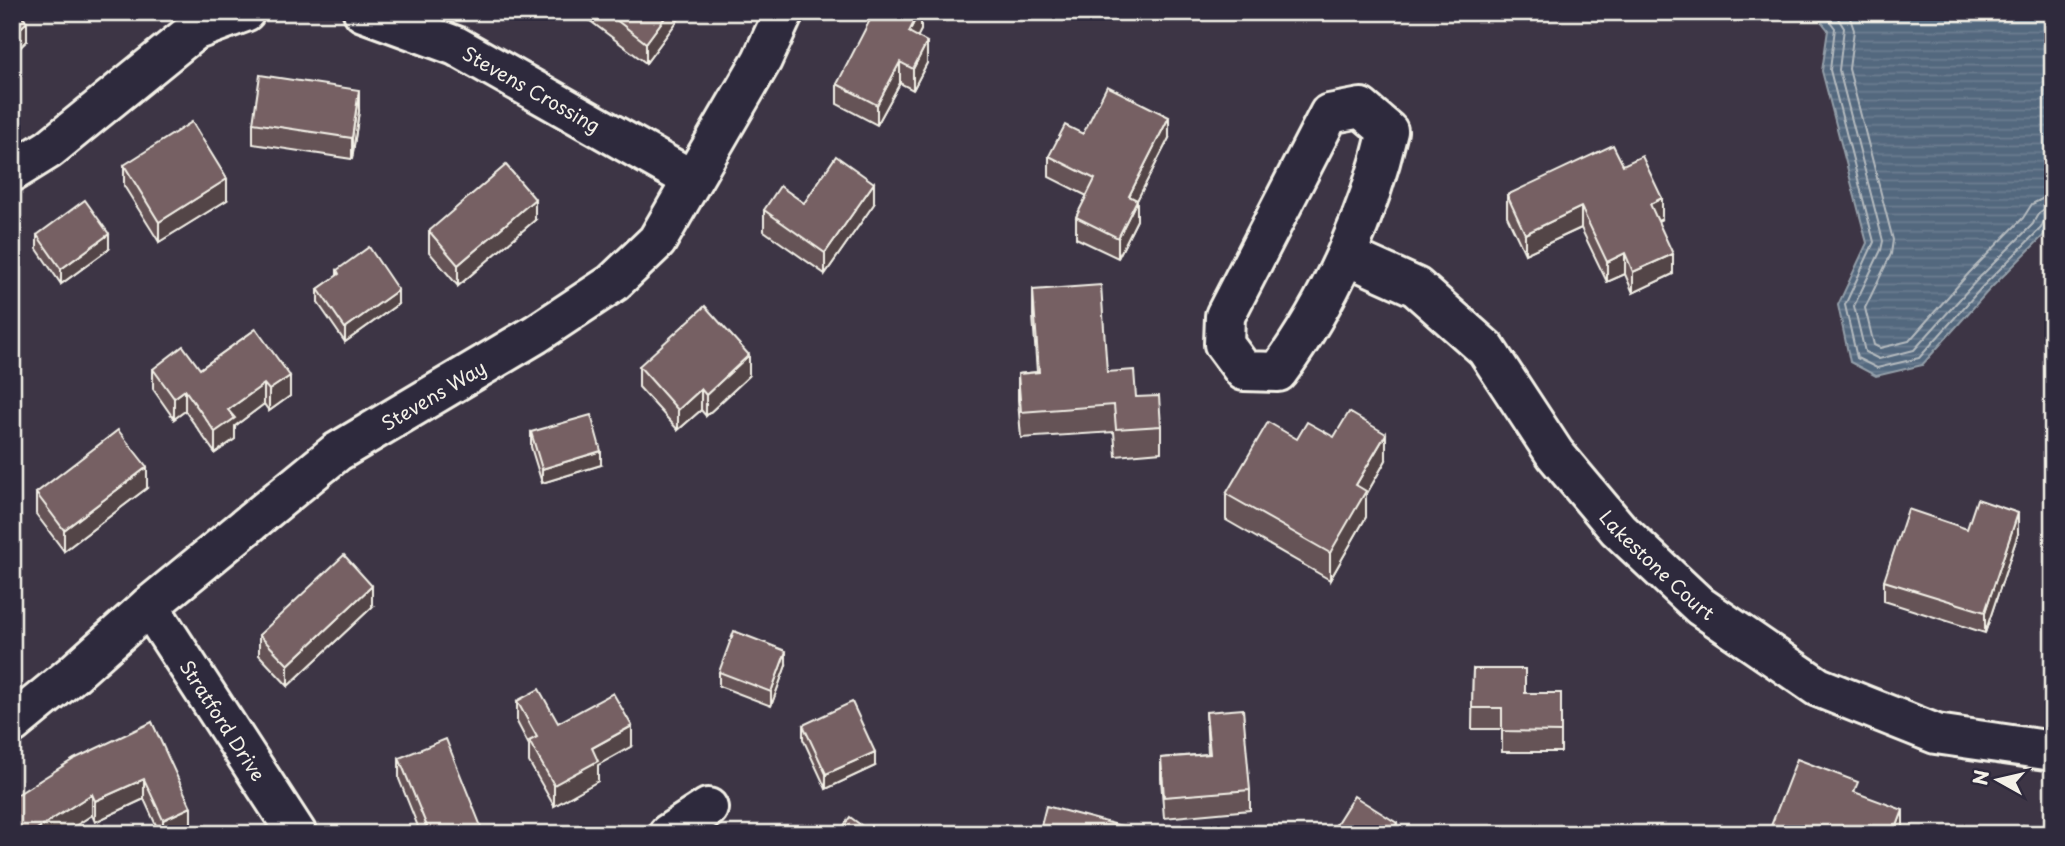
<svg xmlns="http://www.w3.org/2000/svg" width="2065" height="846" font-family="'Playpen Sans',sans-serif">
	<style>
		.water { fill: url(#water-rules); stroke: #939ea8; stroke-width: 2 }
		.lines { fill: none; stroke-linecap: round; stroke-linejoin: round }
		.shore { stroke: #b4babe; stroke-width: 2 }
		.minor-casing { stroke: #f4f1e8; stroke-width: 44 }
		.minor { stroke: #2f2a3d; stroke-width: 38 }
		.wall { fill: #655356; stroke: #f4f1e8; stroke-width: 2 }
		.shaded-wall { fill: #534446; stroke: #f4f1e8; stroke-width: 2 }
		.building { fill: #766164; stroke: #f4f1e8; stroke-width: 2 }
		.labels { text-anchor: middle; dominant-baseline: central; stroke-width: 5; stroke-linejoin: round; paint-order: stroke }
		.street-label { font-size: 19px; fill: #f4f1e8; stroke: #2f2a3d }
	</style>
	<defs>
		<pattern id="water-rules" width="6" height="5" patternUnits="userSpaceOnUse" patternTransform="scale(1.75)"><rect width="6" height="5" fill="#53677e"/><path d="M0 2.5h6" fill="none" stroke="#6c7d90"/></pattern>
	</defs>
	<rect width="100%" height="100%" fill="#3d3545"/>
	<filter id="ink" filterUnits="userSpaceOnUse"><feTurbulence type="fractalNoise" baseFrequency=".0143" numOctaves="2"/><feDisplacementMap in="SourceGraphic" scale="14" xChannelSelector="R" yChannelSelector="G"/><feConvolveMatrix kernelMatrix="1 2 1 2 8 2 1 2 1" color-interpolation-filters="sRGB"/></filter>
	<g filter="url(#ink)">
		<polygon class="water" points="1814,12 2053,12 2053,207 2048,231 1988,291 1922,365 1876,376 1850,362 1838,305 1867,243 1822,71 1828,30"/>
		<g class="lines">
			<g class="shore">
				<polyline points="1823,12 1835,28 1830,70 1874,242 1845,305 1857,358 1877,368 1919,358 1983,286 2041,228 2045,219 2053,216"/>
				<path d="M1834 12 1844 28 1839 70 1883 241 1881 250 1854 306 1865 352 1879 359 1914 350 1977 280 2033 224C2037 214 2041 208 2053 208"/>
				<polyline points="1848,12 1854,30 1849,69 1893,240 1891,254 1865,308 1874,345 1880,348 1909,341 1969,273 2023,218 2032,204 2042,199 2053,197"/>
			</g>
			<g class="minor-casing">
				<g id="minor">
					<path id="s1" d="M363 12 456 46 691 179"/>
					<path d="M1361 108 1388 131C1369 214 1329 303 1278 372L1244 371 1224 344 1225 316 1329 114Z"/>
					<polyline points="12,172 49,149 194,31 245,12"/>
					<path id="s2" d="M1347 256 1416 287 1486 349 1555 454 1618 529 1700 606 1818 687 1936 734 2053 751"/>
					<path id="s3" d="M149 606 297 834"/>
					<path id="s4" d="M12 724 73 674 149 606 337 452 536 334 613 283 657 241 762 60 784 12"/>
					<polyline points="668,834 708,808"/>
				</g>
			</g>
			<use href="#minor" class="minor"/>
		</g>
		<g class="wall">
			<polygon points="581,12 684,12 646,63 581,14"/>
			<polygon points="921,12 921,30 917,37 927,63 913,90 900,83 877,125 837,104 837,84"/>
			<polygon points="359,111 352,159 253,144 253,123"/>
			<polygon points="1083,134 1169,138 1137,200 1137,220 1118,258 1076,238 1076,217 1087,196 1049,177 1049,156"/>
			<polygon points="124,165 227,200 159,242 124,186"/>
			<polygon points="1623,165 1662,219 1658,221 1673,274 1633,293 1625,274 1607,282 1581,228 1525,254 1507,216 1507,195"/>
			<polygon points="874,204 825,274 764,231 764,210"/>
			<polygon points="535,220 458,286 429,252 429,231"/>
			<polygon points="37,235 109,249 61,284 37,249"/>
			<polygon points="337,270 398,304 345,342 318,303 318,289 337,276"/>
			<polygon points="1033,290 1107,372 1136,397 1161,426 1161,452 1116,456 1114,432 1021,438 1018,400 1018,374 1037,372 1033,316"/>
			<polygon points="256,329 290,396 269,411 264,404 235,426 235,439 215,453 185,411 174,419 153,389 153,369 200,369"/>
			<polygon points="639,366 749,376 706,416 701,410 678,430 639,387"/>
			<polygon points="531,432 601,465 542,483 531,447"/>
			<polygon points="1334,437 1386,460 1366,495 1366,517 1330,580 1226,520 1226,494"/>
			<polygon points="147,488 64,551 36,514 36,493"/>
			<polygon points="1967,529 2018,534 1985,633 1884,601 1884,581"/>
			<polygon points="372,607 288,686 259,655 259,635"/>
			<polygon points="786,665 771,706 719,686 719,672"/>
			<polygon points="1473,669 1525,693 1561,693 1561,752 1502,752 1502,729 1472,729"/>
			<polygon points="517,701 558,723 632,746 598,765 598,781 554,806 529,762 529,745 517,722"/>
			<polygon points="1206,712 1250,790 1250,810 1164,818 1161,779 1161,758 1208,754"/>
			<polygon points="152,722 191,827 177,834 160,834 144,799 95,822 92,815 63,834 12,834"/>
			<polygon points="803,725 875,766 826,789 803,739"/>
			<polygon points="399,758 484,834 421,834 399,779"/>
		</g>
		<g class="shaded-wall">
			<polygon points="669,12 684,12 646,63 646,43"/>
			<polygon points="919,12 921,12 921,30 909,53 909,32"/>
			<polygon points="27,22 27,41 12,55 12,36"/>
			<polygon points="927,42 927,63 913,90 913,69"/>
			<polygon points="900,62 900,83 877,125 877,105"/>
			<polygon points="359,90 359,111 352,159 352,138"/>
			<polygon points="1169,117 1169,138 1129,216 1129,196"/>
			<polygon points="227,179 227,200 159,242 159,222"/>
			<polygon points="874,183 874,204 825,274 825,253"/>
			<polygon points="1662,198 1662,219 1650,225 1650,204"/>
			<polygon points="535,199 535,220 458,286 458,265"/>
			<polygon points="1137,200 1137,220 1118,258 1118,238"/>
			<polygon points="1581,207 1581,228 1525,254 1525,234"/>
			<polygon points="109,234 109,249 61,284 61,269"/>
			<polygon points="1625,253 1625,274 1607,282 1607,262"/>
			<polygon points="1673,254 1673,274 1633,293 1633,272"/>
			<polygon points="398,290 398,304 345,342 345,328"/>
			<polygon points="749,355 749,376 706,416 706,395"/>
			<polygon points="290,376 290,396 269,411 269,390"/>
			<polygon points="264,384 264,404 235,426 235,439 215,453 215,432 228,410"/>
			<polygon points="701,389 701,410 678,430 678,410"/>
			<polygon points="185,390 185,411 174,419 174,398"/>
			<polygon points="1386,434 1386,460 1366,495 1366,517 1330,580 1330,553 1356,485"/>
			<polygon points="601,451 601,465 542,483 542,469"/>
			<polygon points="147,467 147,488 64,551 64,530"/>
			<polygon points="2018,513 2018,534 1985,633 1985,612"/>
			<polygon points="19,569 19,583 12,588 12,574"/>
			<polygon points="372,586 372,607 288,686 288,665"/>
			<polygon points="786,651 786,665 771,706 771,692"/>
			<polygon points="632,726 632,746 598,765 598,781 554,806 554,785 592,748"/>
			<polygon points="875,752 875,766 826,789 826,774"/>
			<polygon points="144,779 144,799 95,822 95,801"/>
			<polygon points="92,794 92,815 63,834 37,834 37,829"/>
			<polygon points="191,807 191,827 177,834 163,834 163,820"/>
			<polygon points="1903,810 1903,831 1902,834 1894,834"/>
			<polygon points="1397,823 1397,834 1390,834"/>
		</g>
		<g class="building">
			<polygon points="12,12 18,12 27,22 12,36"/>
			<polygon points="606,12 669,12 646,43"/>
			<polygon points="874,12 919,12 909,32 927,42 913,69 900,62 877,105 837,84"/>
			<polygon points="260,75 359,90 352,138 253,123"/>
			<polygon points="1107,86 1169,117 1129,196 1137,200 1118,238 1076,217 1095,179 1049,156 1065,125 1083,134"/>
			<polygon points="192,122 227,179 159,222 124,165"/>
			<polygon points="1613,145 1623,165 1642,156 1662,198 1650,204 1673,254 1633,272 1625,253 1607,262 1581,207 1525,234 1507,195"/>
			<polygon points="836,156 874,183 825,253 764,210 780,186 804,203"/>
			<polygon points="506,165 535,199 458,265 429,231"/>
			<polygon points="85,200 109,234 61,269 37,235"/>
			<polygon points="369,247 398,290 345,328 318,289 339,274 337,270"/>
			<polygon points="1101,285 1107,372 1134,370 1136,397 1159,396 1161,426 1116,429 1114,405 1021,412 1018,374 1039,372 1033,290"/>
			<polygon points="705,306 749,355 706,395 701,389 678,410 639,366"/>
			<polygon points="256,329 290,376 269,390 264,384 228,410 235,418 215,432 185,390 174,398 153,369 183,346 200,369"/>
			<polygon points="1349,412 1386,434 1356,485 1366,491 1330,553 1226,494 1268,422 1297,439 1307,422 1334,437"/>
			<polygon points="591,415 601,451 542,469 531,432"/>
			<polygon points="118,430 147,467 64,530 36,493"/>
			<polygon points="1977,499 2018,513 1985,612 1884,581 1908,509 1967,529"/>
			<polygon points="344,555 372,586 288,665 259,635"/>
			<polygon points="12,559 19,569 12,574"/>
			<polygon points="734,631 786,651 771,692 719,672"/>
			<polygon points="1473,669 1525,669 1525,693 1561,693 1561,732 1502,731 1502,708 1472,708"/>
			<polygon points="539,689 558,723 613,693 632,726 592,748 598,761 554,785 529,741 537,737 517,701"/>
			<polygon points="852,702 875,752 826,774 803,725"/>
			<polygon points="1243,709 1250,790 1164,797 1161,758 1210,754 1206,712"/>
			<polygon points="152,722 191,807 163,820 144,779 95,801 92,794 37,829 40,834 12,834 12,798 74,759"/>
			<polygon points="446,739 484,834 430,834 399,758"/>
			<polygon points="1797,759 1858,782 1854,792 1903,810 1894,834 1777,834 1769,831"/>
			<polygon points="1354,796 1397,823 1390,834 1330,834"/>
			<polygon points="1046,806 1133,829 1132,834 1039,834"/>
			<polygon points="850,817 873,834 838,834"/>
			<polygon points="2023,825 2053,829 2053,834 2022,834"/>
		</g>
	</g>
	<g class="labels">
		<g class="street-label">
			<text stroke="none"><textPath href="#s1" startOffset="186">Stevens Crossing</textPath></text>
			<text stroke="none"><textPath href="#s4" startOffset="536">Stevens Way</textPath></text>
			<text stroke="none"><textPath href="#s2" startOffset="446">Lakestone Court</textPath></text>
			<text stroke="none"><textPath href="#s3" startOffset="136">Stratford Drive</textPath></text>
		</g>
	</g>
	<rect width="2065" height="846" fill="none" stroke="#2f2a3d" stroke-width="42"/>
	<rect x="21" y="21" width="2023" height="804" fill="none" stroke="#f4f1e8" stroke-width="2.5" filter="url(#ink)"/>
	<g transform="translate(1998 780) rotate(278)" stroke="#2f2a3d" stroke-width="5" paint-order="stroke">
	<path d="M0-5L12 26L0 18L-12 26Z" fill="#f4f1e8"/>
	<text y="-10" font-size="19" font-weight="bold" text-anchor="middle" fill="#f4f1e8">N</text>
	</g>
</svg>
